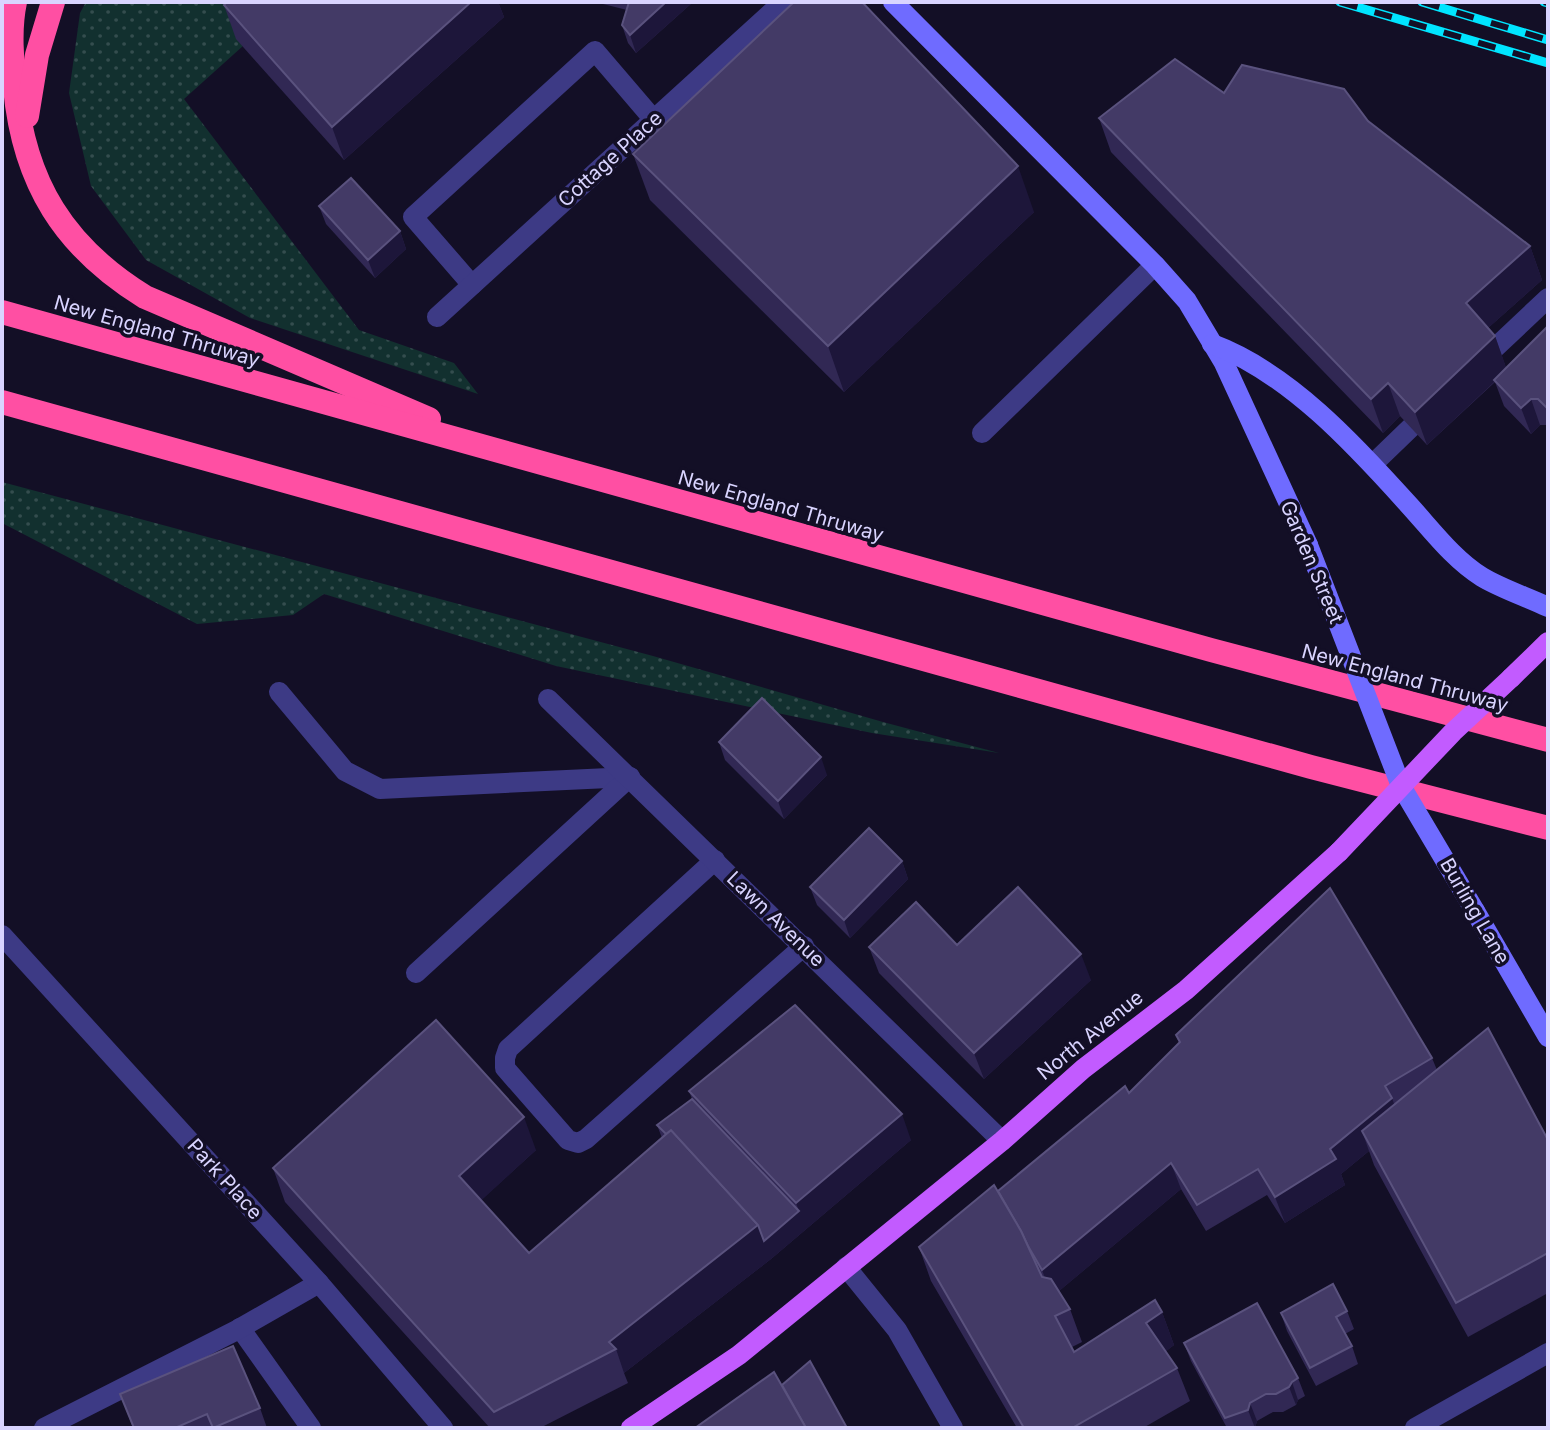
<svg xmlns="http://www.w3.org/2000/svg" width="1550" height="1430" font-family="Inter,sans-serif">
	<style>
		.grass { fill: url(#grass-dots) }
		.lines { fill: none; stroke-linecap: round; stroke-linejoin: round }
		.service { stroke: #3d3a85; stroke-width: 20 }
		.minor { stroke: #3d3a85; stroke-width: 20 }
		.tertiary { stroke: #3d3a85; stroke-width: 20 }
		.secondary { stroke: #6f6bff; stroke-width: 20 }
		.primary { stroke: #c25bff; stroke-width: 20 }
		.motorway { stroke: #ff4fa3; stroke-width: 24 }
		.rail-casing { stroke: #00e5ff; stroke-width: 9 }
		.rail { stroke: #130f26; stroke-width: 6; stroke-dasharray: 18; stroke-linecap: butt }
		.secondary-bridge { stroke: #6f6bff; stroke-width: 20 }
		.primary-bridge { stroke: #c25bff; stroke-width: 20 }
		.wall { fill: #312854 }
		.shaded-wall { fill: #1d163a }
		.building { fill: #433a66; stroke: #5a527e; stroke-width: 2 }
		.labels { text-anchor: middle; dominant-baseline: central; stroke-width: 7; stroke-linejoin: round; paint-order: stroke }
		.street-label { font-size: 20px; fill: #d9d4ff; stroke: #130f26 }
	</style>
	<defs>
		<pattern id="grass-dots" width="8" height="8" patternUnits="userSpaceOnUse" patternTransform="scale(2)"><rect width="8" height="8" fill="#12302f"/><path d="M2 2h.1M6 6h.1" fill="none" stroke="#344d4e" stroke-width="1.8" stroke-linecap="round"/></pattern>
	</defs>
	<rect width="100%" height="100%" fill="#130f26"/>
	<g class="grass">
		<polygon points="86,2 292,2 184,99 359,330 454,363 478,394 250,318 146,260 91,186 69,93 80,13"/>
		<polygon points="2,482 653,656 883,722 999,753 872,733 556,666 324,594 293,615 197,624 2,523"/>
	</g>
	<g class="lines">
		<g class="service">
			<polyline points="472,285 413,217 595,51 654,120"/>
			<polyline points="1480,362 1548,298"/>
			<polyline points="982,433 1155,265"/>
			<polyline points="1373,464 1430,409"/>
			<polyline points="279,692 345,771 380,789 630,777"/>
			<polyline points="715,860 508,1049 505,1058 505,1068 568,1140 578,1143 586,1139 804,946"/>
			<polyline points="416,973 630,777"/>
			<polyline points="240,1328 311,1428"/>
			<polyline points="44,1428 237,1330 319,1283"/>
		</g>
		<g class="minor">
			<polyline points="437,317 783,2"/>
			<polyline points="548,699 1002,1141"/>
			<polyline points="2,935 319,1283 443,1428"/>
			<polyline points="1415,1428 1548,1353"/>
		</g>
		<polyline class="tertiary" points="846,1267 897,1330 953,1428"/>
		<g class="secondary">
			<polyline points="893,2 1155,265 1187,301 1224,363 1308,545"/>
			<path d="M1212 344C1288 372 1355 445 1408 504 1431 529 1453 559 1482 577 1502 589 1527 597 1548 607"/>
			<polyline points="1475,911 1548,1037"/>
		</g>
		<g class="primary">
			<polyline points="1511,678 1548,642"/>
			<polyline points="631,1428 739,1355 792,1312 1002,1141 1083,1069 1186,990 1339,852"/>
		</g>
		<g class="motorway">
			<path d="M15 2C9 30 12 60 15 88 24 183 64 247 145 297L429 419"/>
			<polyline points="27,116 37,55 53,2"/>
			<polyline points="2,312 1211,650 1548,740"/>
			<polyline points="2,402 1311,767 1548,828"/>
		</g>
		<g class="rail-casing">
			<g id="rail">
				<polyline points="1340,2 1548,63"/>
				<polyline points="1422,2 1548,40"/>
				<polyline points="1544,2 1548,3"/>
			</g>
		</g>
		<use href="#rail" class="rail"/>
		<polyline class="secondary-bridge" points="1308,545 1401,786 1475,911"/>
		<polyline class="primary-bridge" points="1339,852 1453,732 1511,678"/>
	</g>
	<g class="wall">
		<polygon points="227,2 498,2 504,17 344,160 236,39 224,5"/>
		<polygon points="595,2 693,2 636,53 628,43 622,25 627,10"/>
		<polygon points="1224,93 1368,121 1530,246 1542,280 1488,328 1495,336 1506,368 1548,326 1548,425 1540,425 1531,434 1504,406 1495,382 1427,445 1400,416 1383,433 1111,152 1099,118"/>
		<polygon points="633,154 1034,212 844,392 650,200"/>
		<polygon points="319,206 400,231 406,249 375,278 326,224"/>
		<polygon points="719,742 827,775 784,819 725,760"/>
		<polygon points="902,861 908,879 850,938 817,905 810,887"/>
		<polygon points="957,945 1091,980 984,1079 879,973 869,947"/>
		<polygon points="1176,1035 1432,1058 1437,1070 1548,1140 1548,1293 1468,1337 1374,1165 1369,1151 1341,1174 1345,1185 1285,1223 1267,1195 1206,1231 1181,1189 1059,1291 1070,1309 1082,1342 1072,1347 1074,1352 1162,1312 1174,1345 1166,1351 1177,1368 1190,1401 1143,1428 1017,1428 931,1281 919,1247 998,1191 1129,1093 1179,1043"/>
		<polygon points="689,1091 911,1140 771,1259 624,1373 628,1383 540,1428 490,1428 285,1202 273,1168 536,1150 481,1200 529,1253 662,1138 657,1125 692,1099"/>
		<polygon points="1347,1311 1354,1329 1345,1334 1352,1346 1358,1364 1316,1386 1287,1331 1281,1313"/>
		<polygon points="1184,1343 1298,1378 1305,1396 1298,1400 1296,1405 1283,1412 1273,1412 1257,1421 1255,1428 1227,1428 1191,1361"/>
		<polygon points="120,1394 260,1408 267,1428 133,1428"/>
	</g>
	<g class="shaded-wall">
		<polygon points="471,2 498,2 504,17 344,160 332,127"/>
		<polygon points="666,2 693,2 636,53 630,35"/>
		<polygon points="1018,166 1034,212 844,392 828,346"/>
		<polygon points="400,231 406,249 375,278 368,260"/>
		<polygon points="1530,246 1542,280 1478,337 1466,303"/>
		<polygon points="1495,336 1507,370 1427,445 1415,412"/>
		<polygon points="1388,383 1400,416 1383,433 1371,399"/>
		<polygon points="1531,399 1540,425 1531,434 1521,408"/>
		<polygon points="821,757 827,775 784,819 778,801"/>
		<polygon points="902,861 908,879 850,938 844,920"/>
		<polygon points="1081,954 1091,980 984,1079 974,1053"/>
		<polygon points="1392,1098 1401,1124 1362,1131 1369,1151 1341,1174 1345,1185 1285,1223 1275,1197"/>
		<polygon points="902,1114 911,1140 771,1259 624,1373 616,1349 609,1342 758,1225 799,1211 796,1203"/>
		<polygon points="524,1117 536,1150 471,1210 459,1176"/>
		<polygon points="1171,1163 1181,1189 1052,1297 1042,1270"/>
		<polygon points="1162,1312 1174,1345 1159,1357 1146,1323"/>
		<polygon points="1292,1382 1298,1400 1296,1405 1289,1387"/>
		<polygon points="1250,1403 1257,1421 1255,1428 1248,1410"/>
	</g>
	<g class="building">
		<polygon points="227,2 471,2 332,127 224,5"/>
		<polygon points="629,2 666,2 630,35 622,25"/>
		<polygon points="794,2 862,2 1018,166 828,346 633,154"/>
		<polygon points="1175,59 1224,93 1242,65 1344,89 1368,121 1530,246 1466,303 1495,336 1415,412 1388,383 1371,399 1099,118"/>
		<polygon points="351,178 400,231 368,260 319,206"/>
		<polygon points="1548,326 1548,409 1538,399 1531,399 1521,408 1494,380"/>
		<polygon points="762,698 821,757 778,801 719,742"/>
		<polygon points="869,828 902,861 844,920 810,887"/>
		<polygon points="1018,887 1081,954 974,1053 869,947 916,902 957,945"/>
		<polygon points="1330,888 1432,1058 1385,1086 1392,1098 1330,1149 1336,1159 1275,1197 1258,1169 1197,1205 1171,1163 1042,1270 1028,1246 1021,1231 998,1191 1125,1086 1129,1093 1180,1042 1176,1035"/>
		<polygon points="795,1005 902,1114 796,1203 689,1091"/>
		<polygon points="436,1020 524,1117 459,1176 529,1253 671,1130 758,1225 609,1342 616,1349 494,1412 273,1168"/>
		<polygon points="1488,1028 1548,1140 1548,1253 1456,1303 1362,1131"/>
		<polygon points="692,1099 799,1211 764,1241 758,1225 671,1130 666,1134 657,1125"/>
		<polygon points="994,1185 1021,1231 1042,1277 1051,1279 1070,1309 1055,1316 1074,1352 1155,1300 1162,1312 1146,1323 1177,1368 1072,1428 1024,1428 919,1247"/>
		<polygon points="1333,1284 1347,1311 1336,1317 1352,1346 1310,1368 1281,1313"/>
		<polygon points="1257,1303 1298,1378 1292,1382 1289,1387 1276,1394 1266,1394 1250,1403 1248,1410 1225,1418 1184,1343"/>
		<polygon points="233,1346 260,1408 213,1428 207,1414 175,1428 134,1428 120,1394"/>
		<polygon points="810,1361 847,1428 806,1428 782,1385"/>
		<polygon points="774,1372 806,1428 695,1428"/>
	</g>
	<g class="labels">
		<g class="street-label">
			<text transform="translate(610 159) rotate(-42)">Cottage Place</text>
			<text transform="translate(157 331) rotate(16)">New England Thruway</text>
			<text transform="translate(781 506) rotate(16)">New England Thruway</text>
			<text transform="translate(1312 562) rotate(67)">Garden Street</text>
			<text transform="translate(1405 678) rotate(15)">New England Thruway</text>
			<text transform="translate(1475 911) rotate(60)">Burling Lane</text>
			<text transform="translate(776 919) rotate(44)">Lawn Avenue</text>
			<text transform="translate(1090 1035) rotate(-39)">North Avenue</text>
			<text transform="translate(225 1179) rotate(48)">Park Place</text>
		</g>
	</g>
	<rect width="1550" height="1430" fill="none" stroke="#d9d4ff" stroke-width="8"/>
</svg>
